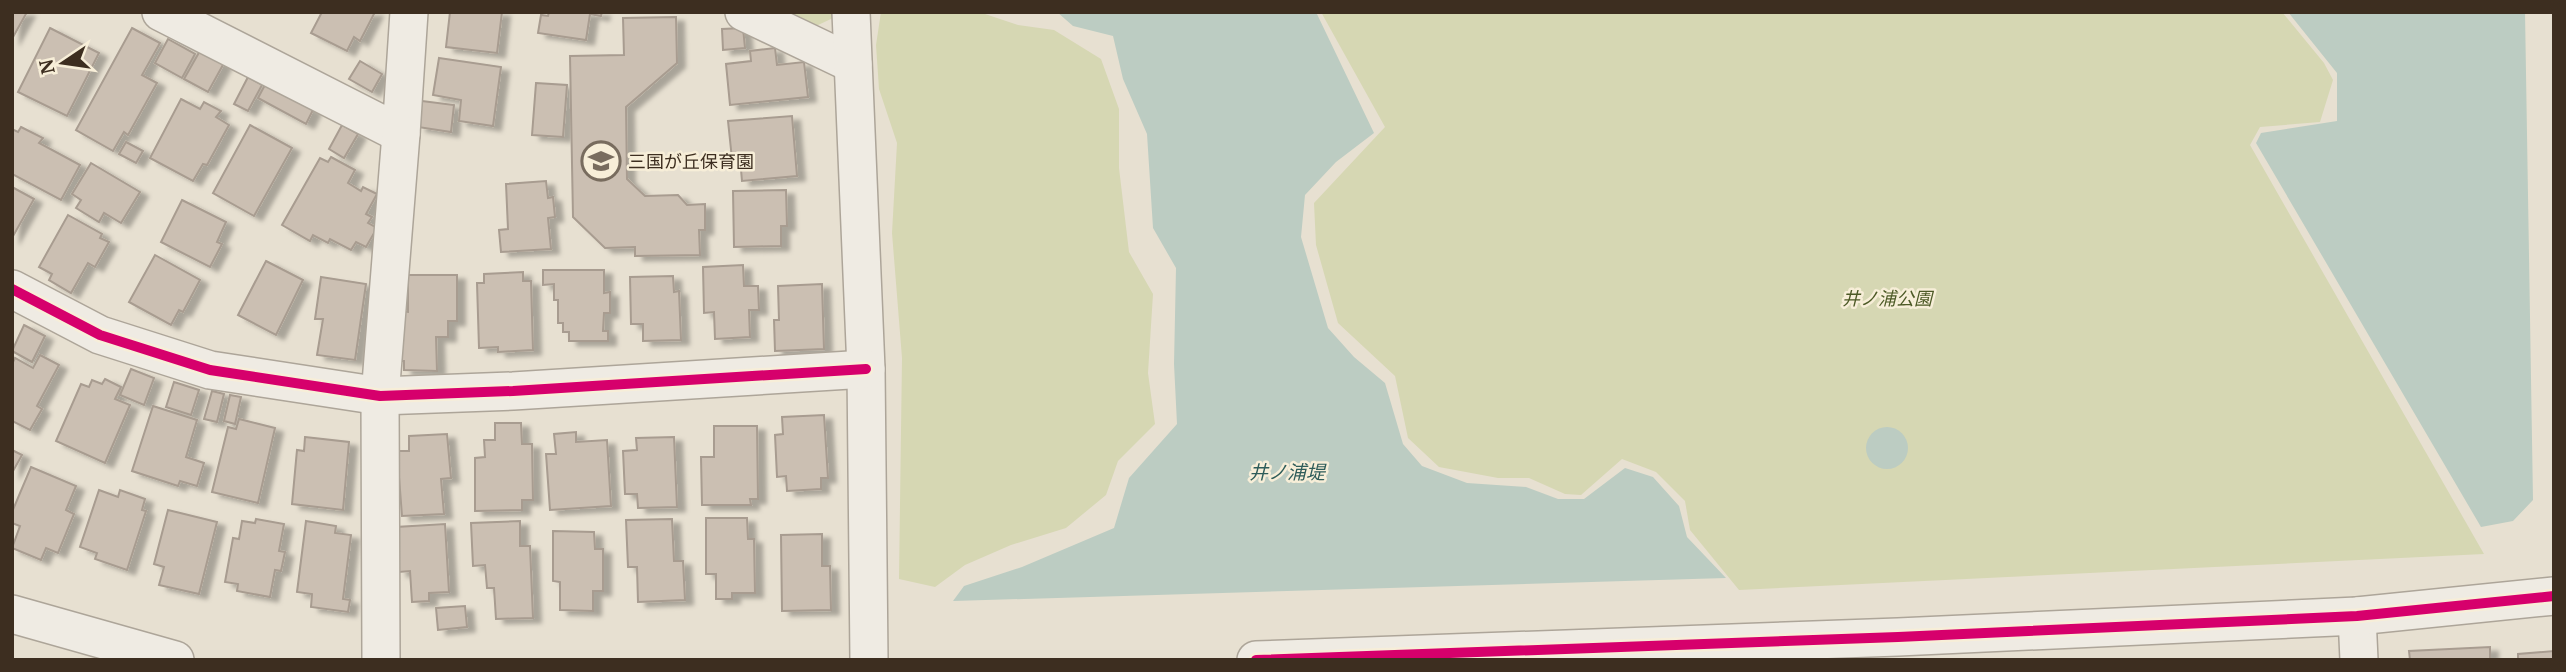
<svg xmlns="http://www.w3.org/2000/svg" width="2566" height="672" font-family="'PT Serif','Noto Sans JP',serif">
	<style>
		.green { fill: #d6d7b3 }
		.water { fill: #bcccc2 }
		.building { fill: #cbbfb2; stroke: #a89c90; stroke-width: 2; filter: url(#shadow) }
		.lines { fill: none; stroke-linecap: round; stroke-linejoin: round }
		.minor-casing { stroke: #ada599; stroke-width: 40 }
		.minor { stroke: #efebe3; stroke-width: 37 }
		.cycleway-casing { stroke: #f7eed8; stroke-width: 15 }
		.cycleway { stroke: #d6006c; stroke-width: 10 }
		.labels { text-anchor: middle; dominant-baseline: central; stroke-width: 5; stroke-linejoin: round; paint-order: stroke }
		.poi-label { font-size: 18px; fill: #3d2e20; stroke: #f7eed8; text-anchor: start }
		.park-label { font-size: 18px; font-style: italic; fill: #4d5a26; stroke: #f7eed8 }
		.water-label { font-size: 19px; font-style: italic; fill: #2f5d5a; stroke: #f7eed8 }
	</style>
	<defs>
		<filter id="shadow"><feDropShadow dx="8" dy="4.5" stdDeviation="2" flood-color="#0004"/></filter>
	</defs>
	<rect width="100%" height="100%" fill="#e7e0d1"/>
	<g class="green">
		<polygon points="790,12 832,12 833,18 816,26"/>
		<polygon points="881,12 979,12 1018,25 1054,30 1101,59 1119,109 1119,168 1129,252 1153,294 1148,373 1155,424 1118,461 1106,495 1066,528 1011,545 965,565 935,587 899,579 902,358 892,233 897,143 879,89 876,45"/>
		<polygon points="1321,12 2282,12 2324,63 2333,80 2320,122 2260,127 2250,145 2484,554 1739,590 1690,530 1685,501 1656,472 1622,459 1581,495 1565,494 1529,478 1498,478 1439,467 1408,438 1395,376 1338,323 1316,245 1314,203 1385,127"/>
	</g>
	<g class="water">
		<polygon points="1057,12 1316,12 1374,133 1336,162 1305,195 1301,237 1328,328 1354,357 1385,383 1403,444 1422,466 1467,483 1526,487 1558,499 1584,499 1625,468 1653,477 1679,506 1687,537 1726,578 953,601 964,586 1022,567 1114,528 1129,478 1177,424 1174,364 1176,268 1153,228 1147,134 1123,79 1113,36 1073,26"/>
		<polygon points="2288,12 2525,12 2533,500 2513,521 2481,527 2256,143 2261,133 2337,121 2337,73"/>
		<circle cx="1887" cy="448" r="21"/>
	</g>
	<g class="building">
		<polygon points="12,12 27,12 12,39"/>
		<polygon points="322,12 375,12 360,41 354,37 347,51 311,33"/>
		<polygon points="450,12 502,12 497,53 446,47"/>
		<polygon points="549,12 602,12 601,16 590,14 586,40 538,33 541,15 548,16"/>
		<polygon points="676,17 677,63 626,107 627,179 645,196 678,195 687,205 705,204 705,230 699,230 700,255 635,256 635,247 605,248 573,217 570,56 624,55 623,18"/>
		<polygon points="50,28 99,53 67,116 18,92"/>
		<polygon points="132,28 160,43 142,75 157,83 128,135 124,132 113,151 76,130"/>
		<polygon points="743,28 745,48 723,50 722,29"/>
		<polygon points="168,39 195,54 182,78 155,63"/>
		<polygon points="775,48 777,65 804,62 808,97 730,105 726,64 751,61 750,51"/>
		<polygon points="201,49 224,63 208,92 184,79"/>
		<polygon points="439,58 501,67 493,126 459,121 461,100 433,95"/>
		<polygon points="360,61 382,74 372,92 349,79"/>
		<polygon points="248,77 262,85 248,111 234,104"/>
		<polygon points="266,83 313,110 306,124 258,98"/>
		<polygon points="536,83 567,85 563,137 532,135"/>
		<polygon points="181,99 200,109 204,102 221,111 216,117 229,125 207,165 203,164 193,181 150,158"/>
		<polygon points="422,101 454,105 451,132 418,127"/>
		<polygon points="792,116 797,176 742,181 740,158 732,159 728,121"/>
		<polygon points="250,125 292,148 254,216 213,193"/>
		<polygon points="342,125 358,134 344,158 329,149"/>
		<polygon points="21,127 43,138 39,143 80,165 61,200 12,174 12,129 18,132"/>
		<polygon points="126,142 143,151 136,163 119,154"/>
		<polygon points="331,157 355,170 348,183 361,191 363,187 377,194 366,214 372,217 368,223 377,228 366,247 356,242 351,250 330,239 328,243 313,235 310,241 282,225 320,158 328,162"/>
		<polygon points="91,163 140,192 121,223 104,213 99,222 76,208 81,200 72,194"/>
		<polygon points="546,181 548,198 553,197 555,217 548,218 551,249 501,252 499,230 508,229 506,184"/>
		<polygon points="12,187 34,199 12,238"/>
		<polygon points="786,190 787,226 781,226 781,246 734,247 733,191"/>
		<polygon points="182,200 226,222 217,242 222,244 210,267 161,242"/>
		<polygon points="68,215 102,234 100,238 109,242 95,267 88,263 71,293 49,280 52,274 39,267"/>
		<polygon points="155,255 200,280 183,312 179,310 171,325 129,302"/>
		<polygon points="266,261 303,280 276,335 238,315"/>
		<polygon points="743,265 744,286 758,286 759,310 749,310 750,337 715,339 714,312 704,313 703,267"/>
		<polygon points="543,270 604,270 604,293 610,292 610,313 604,313 603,331 608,331 608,341 569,341 569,332 563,332 563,323 558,323 558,300 554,300 554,284 543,285"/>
		<polygon points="523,272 523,281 531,281 533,350 498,352 498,347 479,348 477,283 484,283 484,274"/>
		<polygon points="408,275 457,275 457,321 448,321 448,337 436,337 437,371 404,370 404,361 400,361 399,311 408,312"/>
		<polygon points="673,276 674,292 679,291 681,340 643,341 643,324 631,324 630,277"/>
		<polygon points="321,277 366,284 355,360 317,355 323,319 315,319"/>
		<polygon points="822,284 824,349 775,351 774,320 779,320 778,286"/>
		<polygon points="24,325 45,336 32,362 12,351"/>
		<polygon points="40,355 59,365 37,406 42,409 30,430 12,421 12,364 15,358 33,368"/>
		<polygon points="131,369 154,378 144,405 120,395"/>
		<polygon points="105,379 121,387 115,399 130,405 105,463 56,441 81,384 89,387 92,380 102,384"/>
		<polygon points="174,382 199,390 191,415 166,407"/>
		<polygon points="212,391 224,394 217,422 204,419"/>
		<polygon points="230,395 241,397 235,424 224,421"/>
		<polygon points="153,406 197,420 186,457 204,463 197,486 180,481 178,486 132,471"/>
		<polygon points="824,415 828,478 821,478 821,489 787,491 786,476 777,477 775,435 783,434 782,417"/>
		<polygon points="239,419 275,428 258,503 212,492 228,427 236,429"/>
		<polygon points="495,423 521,423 522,444 532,444 533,500 522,500 522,510 475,511 475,458 485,457 484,440 495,440"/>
		<polygon points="714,426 757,426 758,499 750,499 751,505 702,505 701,457 714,457"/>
		<polygon points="576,432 576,442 607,440 611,506 550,510 546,454 556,454 554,434"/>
		<polygon points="447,434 451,478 441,479 444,514 402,516 397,451 409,451 409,436"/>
		<polygon points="305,437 349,442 343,510 292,504 297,450 304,451"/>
		<polygon points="674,437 677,507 638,508 637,494 625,494 623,451 637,450 636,438"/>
		<polygon points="12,450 22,455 12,473"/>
		<polygon points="31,467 76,486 66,510 74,514 58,553 46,548 41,560 12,548 20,526 12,523 12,512"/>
		<polygon points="99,490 118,497 120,490 145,499 142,510 146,511 127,570 95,559 97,553 80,547"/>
		<polygon points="168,510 217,522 199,594 159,585 164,567 154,564"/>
		<polygon points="706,518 747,518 748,539 754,539 755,593 732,593 732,599 716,599 716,574 706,574"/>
		<polygon points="256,519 284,524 279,551 285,552 281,571 275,570 270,597 237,591 238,584 225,582 233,538 239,539 242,521 255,523"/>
		<polygon points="672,519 674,561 683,561 685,600 638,602 637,567 628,567 626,520"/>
		<polygon points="306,521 336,526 335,533 351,535 343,599 350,600 348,612 311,607 312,594 297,592"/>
		<polygon points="520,521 520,546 530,546 533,618 496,619 494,588 487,588 485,565 473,566 471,523"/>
		<polygon points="445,524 449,592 429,593 429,601 412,602 410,571 399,572 396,527"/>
		<polygon points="553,531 594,532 595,549 603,549 603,591 593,591 593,611 560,610 560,582 553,581"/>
		<polygon points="822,534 822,566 830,566 831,610 782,611 781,535"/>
		<polygon points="465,606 467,627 438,630 436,608"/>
		<polygon points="2490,647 2490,660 2410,660 2409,651"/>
		<polygon points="2554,651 2554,660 2518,660 2518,654"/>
	</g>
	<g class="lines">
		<g class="minor-casing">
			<g id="minor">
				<polyline points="161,12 401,134 409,12"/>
				<polyline points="744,12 853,64"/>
				<polyline points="851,12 866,369 869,660"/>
				<polyline points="12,289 100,335 210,370 380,396 513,391 866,369"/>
				<polyline points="12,614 175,660"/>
				<polyline points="2357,616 2359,660"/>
				<polyline points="381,660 380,396 401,134"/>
				<polyline points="1256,660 1898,637 2357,616 2554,596"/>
			</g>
		</g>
		<use href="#minor" class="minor"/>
		<g class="cycleway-casing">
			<g id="cycleway">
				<polyline points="12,289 100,335 210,370 380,396 513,391 866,369"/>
				<polyline points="1256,660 1898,637 2357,616 2554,596"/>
			</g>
		</g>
		<use href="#cycleway" class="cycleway"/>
	</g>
	<defs>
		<g id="school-ring" transform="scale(2.0125)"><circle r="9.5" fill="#f7eed8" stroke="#786c5e" stroke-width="1.5"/><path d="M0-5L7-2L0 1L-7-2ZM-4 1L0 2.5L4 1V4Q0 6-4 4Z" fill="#786c5e"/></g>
	</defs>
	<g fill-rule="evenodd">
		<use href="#school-ring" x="601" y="161"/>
	</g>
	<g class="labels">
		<g class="poi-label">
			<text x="628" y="161">三国が丘保育園</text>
		</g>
		<g class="park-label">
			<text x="1887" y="298">井ノ浦公園</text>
		</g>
		<g class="water-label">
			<text x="1287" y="471">井ノ浦堤</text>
		</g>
	</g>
	<rect width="2566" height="672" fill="none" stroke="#3d2e20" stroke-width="28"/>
	<g transform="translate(63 63) rotate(257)" stroke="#f7eed8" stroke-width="5" paint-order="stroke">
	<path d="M0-5L12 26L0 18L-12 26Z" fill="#3d2e20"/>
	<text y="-10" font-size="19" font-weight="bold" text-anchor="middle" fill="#3d2e20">N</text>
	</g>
</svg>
